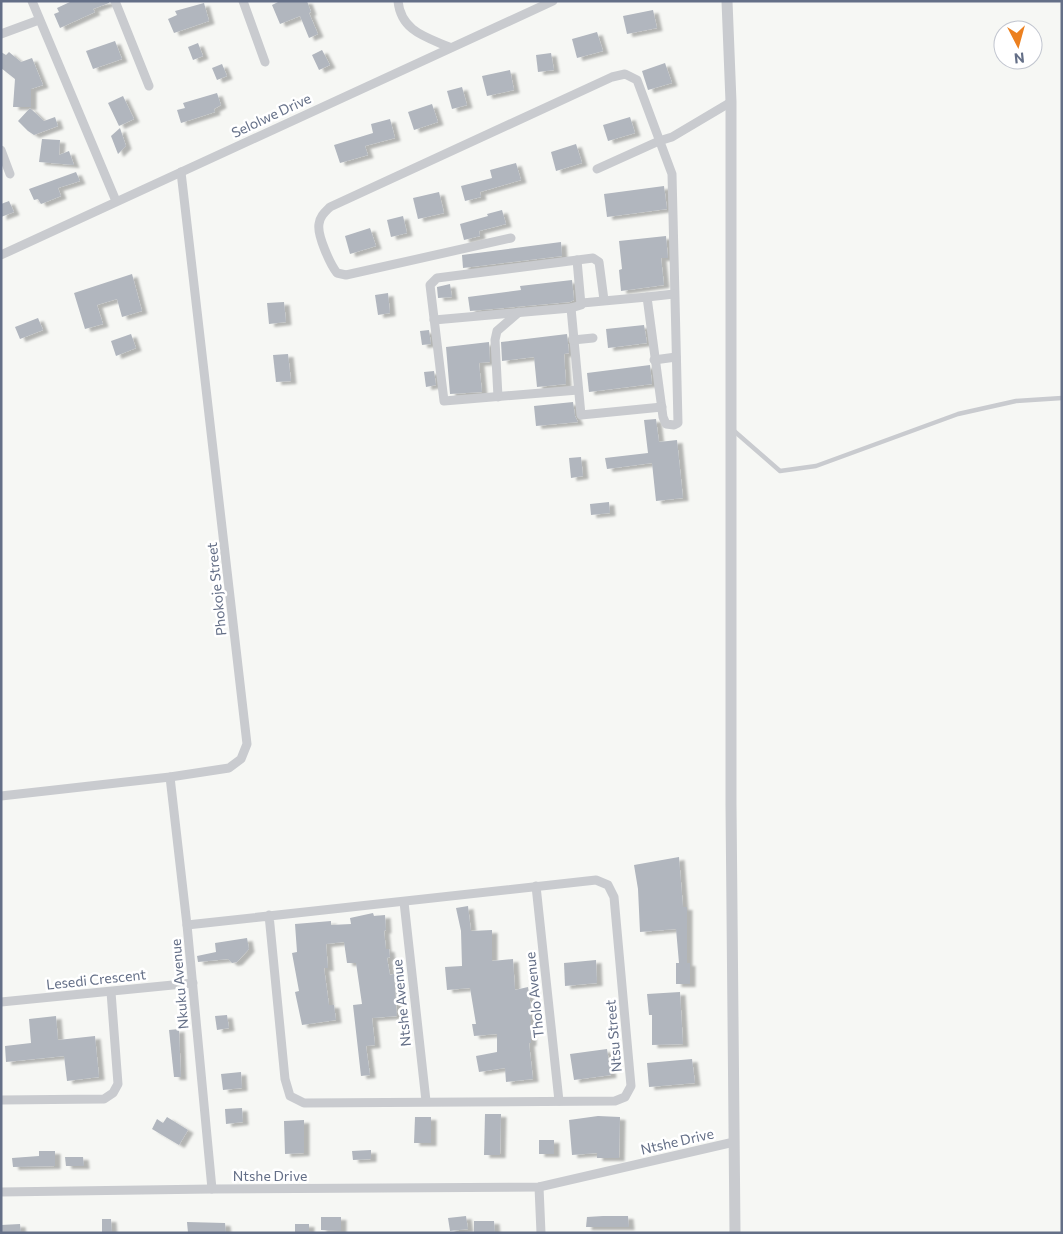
<svg xmlns="http://www.w3.org/2000/svg" width="1063" height="1234" font-family="Commissioner,sans-serif">
	<style>
		.building { fill: #b1b6be; filter: url(#shadow) }
		.lines { fill: none; stroke-linecap: round; stroke-linejoin: round }
		.service { stroke: #c9cbcf; stroke-width: 4.5 }
		.minor { stroke: #c9cbcf; stroke-width: 9 }
		.tertiary { stroke: #c9cbcf; stroke-width: 11 }
		.labels { text-anchor: middle; dominant-baseline: central; stroke-width: 5; stroke-linejoin: round; paint-order: stroke }
		.street-label { font-size: 14px; fill: #646f87; stroke: #fff }
	</style>
	<defs>
		<filter id="shadow"><feDropShadow dx="5.5" dy="3" stdDeviation="1" flood-color="#0004"/></filter>
	</defs>
	<rect width="100%" height="100%" fill="#f6f7f4"/>
	<g class="building">
		<polygon points="72,1 109,1 109,3 93,9 95,12 60,28 54,14 59,12 57,8"/>
		<polygon points="280,1 307,1 311,12 309,13 318,34 309,38 300,16 280,24 272,5"/>
		<polygon points="204,3 209,21 174,33 168,19 177,15 175,11"/>
		<polygon points="653,10 657,28 627,34 623,16"/>
		<polygon points="597,32 603,51 577,58 572,39"/>
		<polygon points="115,41 122,59 93,69 86,51"/>
		<polygon points="198,43 203,56 193,60 188,47"/>
		<polygon points="322,50 330,65 319,70 312,55"/>
		<polygon points="1,52 6,55 9,52 21,62 32,58 43,85 31,89 31,107 13,107 15,79 1,68"/>
		<polygon points="551,53 554,70 538,72 536,55"/>
		<polygon points="665,63 672,83 648,90 642,71"/>
		<polygon points="222,64 227,76 217,80 212,68"/>
		<polygon points="510,70 514,90 487,96 482,76"/>
		<polygon points="462,87 467,105 452,109 447,91"/>
		<polygon points="217,93 221,105 214,109 215,112 181,123 177,110 185,108 183,103"/>
		<polygon points="123,96 134,119 119,126 108,103"/>
		<polygon points="432,104 438,122 414,130 408,112"/>
		<polygon points="30,108 44,121 55,117 58,126 34,135 28,131 18,121"/>
		<polygon points="630,117 635,133 608,141 603,125"/>
		<polygon points="390,119 395,138 365,146 368,155 340,163 334,145 373,133 371,124"/>
		<polygon points="120,128 126,146 118,154 111,136"/>
		<polygon points="42,139 60,140 59,155 69,151 74,165 39,162"/>
		<polygon points="576,144 582,163 556,171 551,152"/>
		<polygon points="516,163 521,180 480,192 481,197 465,201 461,186 492,178 490,170"/>
		<polygon points="76,172 80,181 58,188 61,196 41,204 38,199 34,200 29,189"/>
		<polygon points="664,186 667,209 607,217 604,194"/>
		<polygon points="439,192 444,213 418,219 413,198"/>
		<polygon points="9,201 14,212 1,217 1,204"/>
		<polygon points="502,210 506,224 479,231 480,236 464,240 460,224 488,216 487,214"/>
		<polygon points="403,216 407,233 391,237 387,220"/>
		<polygon points="370,228 376,246 350,254 345,236"/>
		<polygon points="666,236 668,258 661,258 664,285 621,291 619,270 622,269 619,241"/>
		<polygon points="561,242 562,256 463,268 462,255"/>
		<polygon points="132,274 142,311 122,317 117,299 97,305 103,324 85,329 74,293"/>
		<polygon points="572,280 574,300 570,302 470,311 468,297 521,290 520,286"/>
		<polygon points="450,284 452,297 438,298 437,287"/>
		<polygon points="388,293 390,313 378,315 375,295"/>
		<polygon points="284,302 286,322 269,324 267,303"/>
		<polygon points="38,318 43,330 20,339 15,327"/>
		<polygon points="644,325 647,343 608,348 606,329"/>
		<polygon points="429,330 431,344 422,345 420,331"/>
		<polygon points="131,334 136,348 116,356 111,341"/>
		<polygon points="567,334 569,353 564,354 566,384 537,387 534,357 502,361 501,342"/>
		<polygon points="489,342 490,362 479,363 482,392 450,394 446,347"/>
		<polygon points="288,354 291,381 276,382 273,355"/>
		<polygon points="650,365 652,384 589,392 587,373"/>
		<polygon points="434,371 436,385 426,387 424,372"/>
		<polygon points="573,402 575,416 578,422 536,426 534,406"/>
		<polygon points="656,419 659,442 677,440 683,498 656,501 652,463 607,469 605,458 648,453 644,420"/>
		<polygon points="581,457 583,476 571,478 569,458"/>
		<polygon points="609,502 610,513 591,515 590,504"/>
		<polygon points="679,857 683,907 687,907 687,963 690,963 690,984 676,984 676,963 679,963 676,929 640,932 638,889 634,865"/>
		<polygon points="468,906 471,931 492,930 492,961 513,959 515,990 528,987 531,1008 531,1043 529,1043 533,1079 506,1082 505,1068 479,1072 476,1056 497,1052 497,1034 474,1036 472,1024 476,1024 470,988 447,990 445,967 462,966 461,931 456,908"/>
		<polygon points="373,913 374,916 385,915 386,930 384,931 386,949 389,949 390,957 387,958 390,975 394,974 397,1016 372,1018 375,1045 366,1046 370,1075 361,1076 353,1005 362,1004 356,963 347,963 344,942 326,944 328,968 324,968 329,1005 334,1005 336,1020 302,1025 295,992 299,991 292,953 297,952 295,924 331,921 331,925 351,924 350,918"/>
		<polygon points="247,938 249,949 237,962 232,963 228,959 198,962 197,956 216,952 215,943"/>
		<polygon points="596,960 597,983 565,986 564,963"/>
		<polygon points="680,992 683,1044 652,1045 652,1015 649,1015 647,994"/>
		<polygon points="227,1015 229,1028 217,1030 215,1016"/>
		<polygon points="56,1016 58,1040 95,1036 99,1077 67,1081 64,1056 6,1062 5,1046 31,1043 29,1019"/>
		<polygon points="179,1029 181,1077 174,1077 169,1030"/>
		<polygon points="607,1049 611,1075 574,1080 570,1054"/>
		<polygon points="692,1059 695,1083 649,1087 647,1063"/>
		<polygon points="241,1072 242,1088 223,1090 221,1074"/>
		<polygon points="242,1108 243,1122 226,1124 225,1109"/>
		<polygon points="485,1114 501,1114 500,1155 484,1155"/>
		<polygon points="598,1116 620,1117 619,1158 597,1158 597,1153 572,1155 569,1120"/>
		<polygon points="167,1117 188,1130 179,1145 152,1129 157,1119 163,1123"/>
		<polygon points="415,1117 431,1117 431,1143 414,1143"/>
		<polygon points="304,1120 304,1153 285,1154 284,1121"/>
		<rect x="539" y="1140" width="15" height="14"/>
		<polygon points="371,1150 371,1159 353,1160 352,1151"/>
		<polygon points="39,1151 55,1151 55,1166 13,1167 12,1158 39,1156"/>
		<polygon points="65,1157 83,1157 84,1166 66,1166"/>
		<polygon points="466,1216 468,1229 450,1231 448,1218"/>
		<polygon points="603,1216 628,1216 629,1227 586,1227 587,1217"/>
		<polygon points="321,1217 341,1217 341,1231 321,1230"/>
		<polygon points="102,1219 111,1219 112,1233 102,1233"/>
		<polygon points="474,1221 494,1221 495,1233 474,1233"/>
		<polygon points="187,1222 225,1223 226,1233 188,1233"/>
		<polygon points="20,1224 21,1232 1,1233 1,1225"/>
		<rect x="295" y="1224" width="14" height="9"/>
	</g>
	<g class="lines">
		<polyline class="service" points="733,430 780,471 816,466 958,414 1016,401 1062,398"/>
		<g class="minor">
			<polyline points="32,1 116,201"/>
			<polyline points="115,1 149,86"/>
			<polyline points="243,1 265,62"/>
			<path d="M398 1C401 31 426 37 449 47"/>
			<polyline points="1,34 39,20"/>
			<polyline points="1,150 10,174"/>
			<polyline points="597,169 659,141 672,137 731,102"/>
			<path d="M511 238 346 275 337 273C330 264 317 235 319 224 320 216 325 212 330 207L612 77 625 74 637 80 672 174 678 423 674 425 666 424 663 417 647 297 582 303"/>
			<polyline points="1,255 553,1"/>
			<polyline points="647,297 674,294"/>
			<polyline points="571,308 581,415 662,407"/>
			<polyline points="434,320 571,308 581,305 577,260"/>
			<polyline points="573,340 593,338"/>
			<polyline points="654,360 676,357"/>
			<polyline points="578,390 444,401 430,285 437,278 593,258 599,262 604,300"/>
			<polyline points="498,397 495,340 497,331 519,312"/>
			<polyline points="170,777 187,925 212,1189"/>
			<polyline points="1,796 170,777 229,768 241,759 247,744 181,172"/>
			<polyline points="536,886 559,1101"/>
			<polyline points="404,902 426,1101"/>
			<polyline points="187,925 596,880 608,885 614,897 631,1086 625,1097 615,1101 304,1103 290,1096 285,1079 269,915"/>
			<polyline points="1,1002 193,983"/>
			<polyline points="1,1100 104,1099 113,1093 118,1084 111,992"/>
			<polyline points="539,1187 541,1233"/>
			<polyline points="1,1192 212,1189 539,1187 734,1142"/>
		</g>
		<polyline class="tertiary" points="727,1 731,102 731,804 735,1233"/>
	</g>
	<g class="labels">
		<g class="street-label">
			<text transform="translate(271 115) rotate(-25)">Selolwe Drive</text>
			<text transform="translate(216 589) rotate(-96)">Phokoje Street</text>
			<text transform="translate(96 979) rotate(-6)">Lesedi Crescent</text>
			<text transform="translate(179 984) rotate(-95)">Nkuku Avenue</text>
			<text transform="translate(534 995) rotate(-96)">Tholo Avenue</text>
			<text transform="translate(401 1003) rotate(-96)">Ntshe Avenue</text>
			<text transform="translate(613 1036) rotate(-95)">Ntsu Street</text>
			<text transform="translate(677 1141) rotate(-13)">Ntshe Drive</text>
			<text x="270" y="1175">Ntshe Drive</text>
		</g>
	</g>
	<rect width="1063" height="1234" fill="none" stroke="#646f87" stroke-width="5"/>
	<g transform="translate(1018 45) rotate(174)"><circle r="24" fill="#ffffff" stroke="#c1c5cf"/>
	<path d="M0-4L9 19L0 12L-9 19Z" fill="#ec801f"/>
	<text y="-8" font-size="14" font-weight="bold" text-anchor="middle" fill="#646f87">N</text>
	</g>
</svg>
